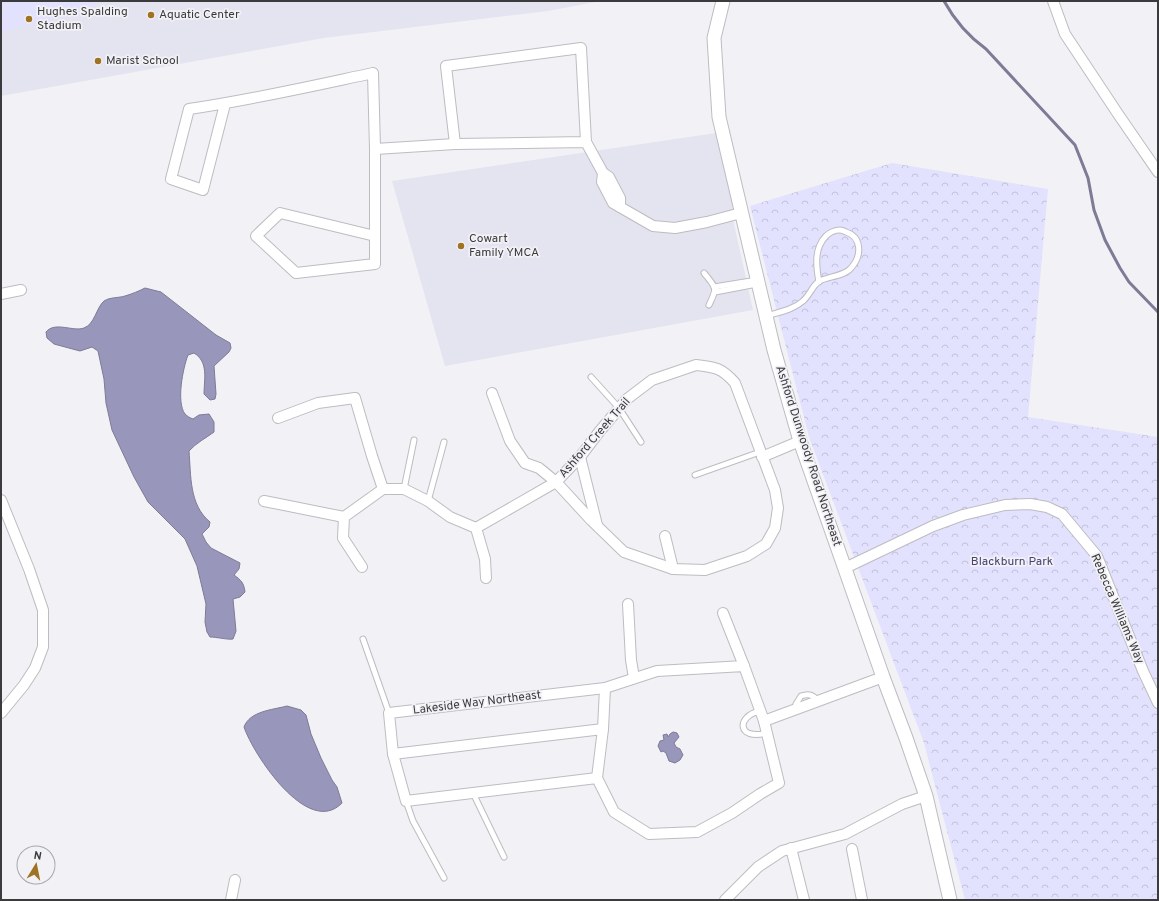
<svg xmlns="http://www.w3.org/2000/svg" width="1159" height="901" font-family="Overpass,sans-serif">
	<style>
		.built { fill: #e4e4f0 }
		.grass { fill: #e2e1fe }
		.park { fill: url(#park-crowns) }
		.water { fill: #9996bb; stroke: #7d7b95 }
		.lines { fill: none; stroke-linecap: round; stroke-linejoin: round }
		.stream { stroke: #7d7b95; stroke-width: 3 }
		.lane-casing { stroke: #bdbcc1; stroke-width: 7 }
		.street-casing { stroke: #bdbcc1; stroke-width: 12 }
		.secondary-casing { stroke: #bdbcc1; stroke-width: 15 }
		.lane { stroke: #fff; stroke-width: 5 }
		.street { stroke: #fff; stroke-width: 10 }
		.secondary { stroke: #fff; stroke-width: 13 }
		.poi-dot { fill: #9f7323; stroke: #f1f1f6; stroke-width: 1.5 }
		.labels { text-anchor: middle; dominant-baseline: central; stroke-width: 3.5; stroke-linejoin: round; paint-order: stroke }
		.poi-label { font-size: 12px; fill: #3b3b3d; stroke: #f1f1f6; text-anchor: start }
		.street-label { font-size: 12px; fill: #3b3b3d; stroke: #f1f1f6 }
		.park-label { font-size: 12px; fill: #474073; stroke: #f1f1f6 }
	</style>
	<defs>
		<pattern id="park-crowns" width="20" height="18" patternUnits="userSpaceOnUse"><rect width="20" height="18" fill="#e2e1fe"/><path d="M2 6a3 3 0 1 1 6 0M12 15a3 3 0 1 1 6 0" fill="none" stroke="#c3c2db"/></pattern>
	</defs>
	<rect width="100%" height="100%" fill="#f1f1f6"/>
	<g class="built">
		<polygon points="1,1 601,1 548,11 324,38 1,96"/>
		<polygon points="716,133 733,202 732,215 753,310 445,366 392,181"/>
	</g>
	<polygon class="grass" points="1,1 101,1 84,13 31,24 1,32"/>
	<polygon class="park" points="892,163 1048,189 1028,417 1158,437 1158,900 965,900 924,743 809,437 750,206"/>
	<g class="water">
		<path d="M145 288 161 292 216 335 230 343 231 348 229 352 214 366 216 394 215 399 210 400 204 394C204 380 209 362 194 353L188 355C183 368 176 402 185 414 187 416 190 418 193 419L199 415 209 414 214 422V432C206 438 196 443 189 451 191 475 189 505 210 522L209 527 202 534 206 542 211 548 240 563 239 569 234 575C241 580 244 583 245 592L240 597 233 599 236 631 233 639C228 640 217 637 210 637L207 632 205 622 206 604 197 566 185 539 148 502 134 477 112 430 106 403 104 379 98 351 92 347 80 351 54 344 47 338 46 332C55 321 73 332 84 328 95 324 96 308 104 301 110 297 119 298 125 296 132 294 139 291 145 288Z"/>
		<path d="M287 706 301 710 306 715 311 734 321 758 332 780 337 787 342 803C308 838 253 754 244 727 250 711 272 710 287 706Z"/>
		<polygon points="673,732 677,733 679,737 674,743 676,747 680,749 683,755 680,760 675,763 669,761 666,753 663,751 661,752 658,746 660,741 664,740 663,735 667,734 668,737 670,734"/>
	</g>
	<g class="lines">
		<path class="stream" d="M944 1C955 21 968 36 986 49L1075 145 1088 178 1094 210 1105 240 1120 268 1129 282 1158 312"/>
		<g class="lane-casing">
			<g id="lane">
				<path d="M704 273C716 288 718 287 709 305"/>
				<polyline points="714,287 757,280"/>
				<polyline points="715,292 757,284"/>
				<path d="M766 316C779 312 793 310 803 301 809 296 812 287 818 282 826 276 844 277 851 268 862 256 862 237 846 232 844 231 842 230 840 230 835 230 829 233 826 236 814 248 816 266 819 282"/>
				<polyline points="591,377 619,408 641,442"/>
				<polyline points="695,475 760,452"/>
				<polyline points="404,489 414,440"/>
				<polyline points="428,501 444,442"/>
				<polyline points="363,639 389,713"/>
				<path d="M795 710 796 704 801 696C809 693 813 695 818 701"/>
				<path d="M760 711C736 716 737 741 767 733"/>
				<polyline points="473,793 504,857"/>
				<polyline points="406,801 413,821 444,878"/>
			</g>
		</g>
		<g class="street-casing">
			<g id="street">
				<polyline points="1053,1 1065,34 1118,114 1158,172"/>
				<path d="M225 104 203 190 171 179 189 109C251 100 312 86 373 73L375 149 455 144"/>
				<polyline points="586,142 455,144 446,66 581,48 586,142 603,173 609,177 620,198 620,207"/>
				<polyline points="603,173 602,182 613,203 653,226 675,228 707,222 741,213"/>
				<polyline points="375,236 280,213 256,236 296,273 375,264 375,149"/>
				<polyline points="1,294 21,290"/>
				<path d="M696 365C715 367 722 368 735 383L775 490 778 508 775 528 766 544 747 556 705 570 673 569 624 552 591 520 556 482 580 457 599 432 627 399 652 380Z"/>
				<polyline points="278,418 318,403 355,398 372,456 383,489"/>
				<polyline points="580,457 597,525"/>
				<polyline points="762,457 800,441"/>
				<polyline points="1,500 29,569 43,610 43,647 35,668 24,685 1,713"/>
				<polyline points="264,501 344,517"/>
				<polyline points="476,528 556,482 539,468 525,463 510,441 492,393"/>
				<polyline points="665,536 673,569"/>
				<polyline points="362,567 343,538 344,517 383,489 404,489 428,501 450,517 476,528 485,559 486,578"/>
				<polyline points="845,568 933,526 963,515 1005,505 1030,504 1047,507 1062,514 1097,556 1143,671 1158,703"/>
				<polyline points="628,604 631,660 634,678"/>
				<polyline points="723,613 744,666"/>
				<polygon points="744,666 764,721 779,783 760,794 732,813 697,832 649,834 614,812 597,778 406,801 393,754 389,713 605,688 657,671"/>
				<polyline points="764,721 883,677"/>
				<polyline points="603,729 605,688"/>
				<polyline points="393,754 603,729 597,778"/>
				<polyline points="791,848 804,900"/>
				<polyline points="852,849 862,900"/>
				<polyline points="231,900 235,880"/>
				<polyline points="725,900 758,867 782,851 845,834 902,804 926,796"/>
			</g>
		</g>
		<g class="secondary-casing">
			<polyline id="secondary" points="723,1 714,38 719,117 774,350 800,441 883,677 906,738 926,796 950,900"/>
		</g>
		<use href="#lane" class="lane"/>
		<use href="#street" class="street"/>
		<use href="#secondary" class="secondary"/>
	</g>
	<g class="poi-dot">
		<circle cx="151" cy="15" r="4"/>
		<circle cx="29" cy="19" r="4"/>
		<circle cx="98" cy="61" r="4"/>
		<circle cx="461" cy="246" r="4"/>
	</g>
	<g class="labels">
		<g class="poi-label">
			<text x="37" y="12">Hughes Spalding<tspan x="37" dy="14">Stadium</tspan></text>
			<text x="159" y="15">Aquatic Center</text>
			<text x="106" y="61">Marist School</text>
			<text x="469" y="239">Cowart<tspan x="469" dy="14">Family YMCA</tspan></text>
		</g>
		<g class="street-label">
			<text transform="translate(595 438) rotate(-49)">Ashford Creek Trail</text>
			<text transform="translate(808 456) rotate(72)">Ashford Dunwoody Road Northeast</text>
			<text transform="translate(1117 609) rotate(67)">Rebecca Williams Way</text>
			<text transform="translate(477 703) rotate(-7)">Lakeside Way Northeast</text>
		</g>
		<g class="park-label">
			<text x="1012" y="562">Blackburn Park</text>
		</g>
	</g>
	<rect width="1159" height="901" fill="none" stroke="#3b3b3d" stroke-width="4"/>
	<g transform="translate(36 865) rotate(10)"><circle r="19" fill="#f1f1f6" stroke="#a8a8ac"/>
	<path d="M0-3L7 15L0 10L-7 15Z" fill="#9f7323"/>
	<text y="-6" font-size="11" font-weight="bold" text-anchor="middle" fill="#3b3b3d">N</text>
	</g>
</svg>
